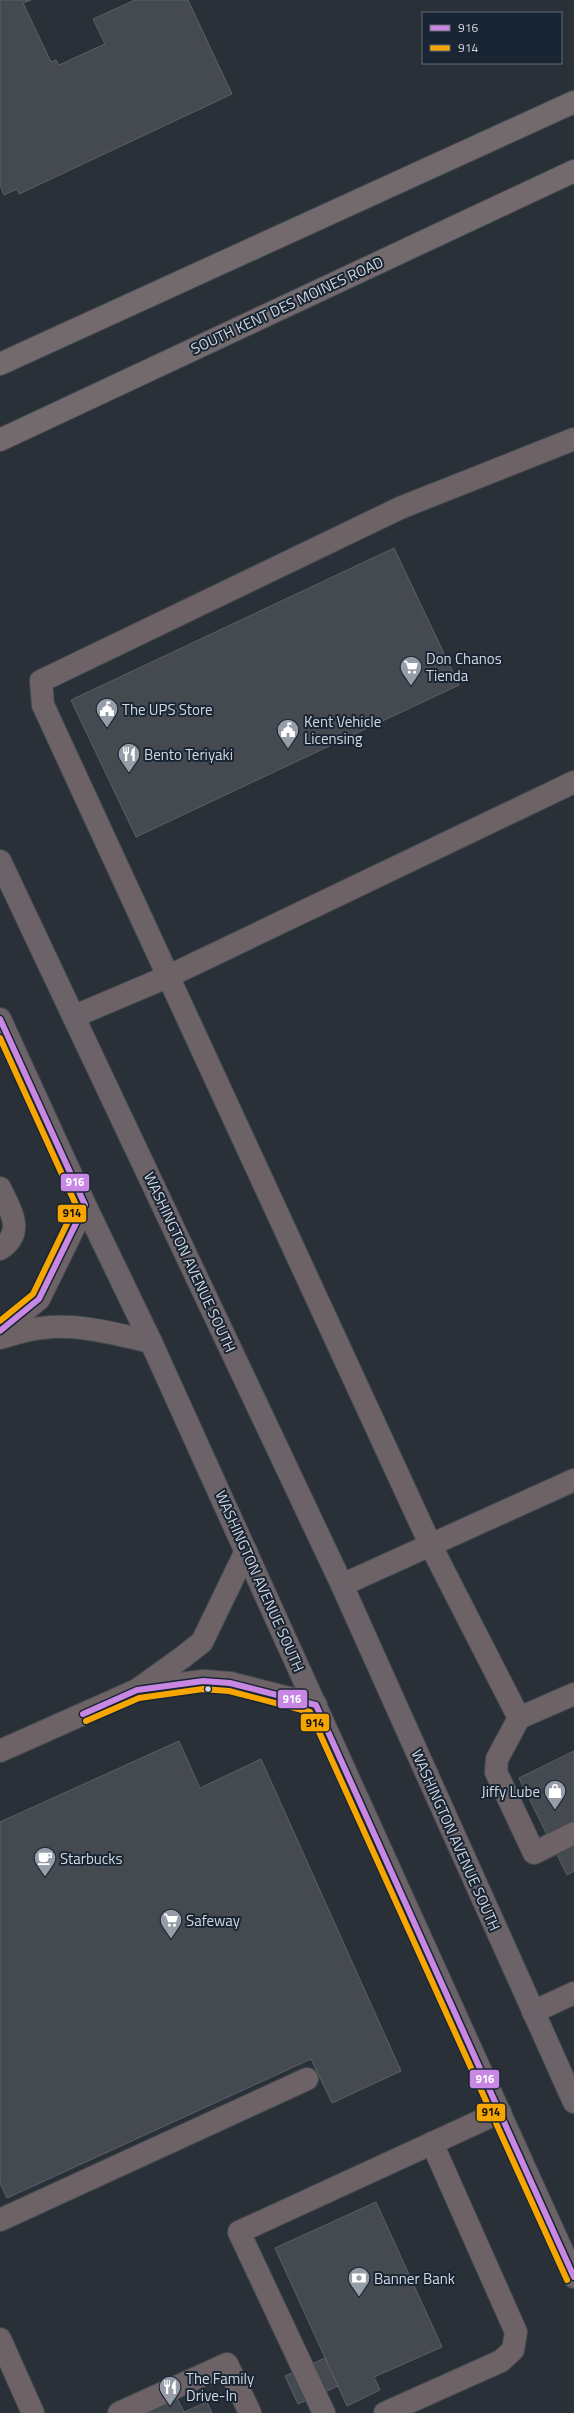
<svg xmlns="http://www.w3.org/2000/svg" width="574" height="2413" font-family="'Titillium Web',sans-serif">
	<style>
		.building { fill: #454950; stroke: #5d6068 }
		.lines { fill: none; stroke-linecap: round; stroke-linejoin: round }
		.minor-casing { stroke: #454b51; stroke-width: 24 }
		.major-casing { stroke: #454b51; stroke-width: 24 }
		.highway-casing { stroke: #454b51; stroke-width: 24 }
		.minor { stroke: #6d6366; stroke-width: 22 }
		.major { stroke: #6c6368; stroke-width: 22 }
		.highway { stroke: #736a6e; stroke-width: 22 }
		.bus-1-casing { stroke: #1a2533; stroke-width: 9 }
		.bus-2-casing { stroke: #1a2533; stroke-width: 9 }
		.bus-1 { stroke: #c787e3; stroke-width: 6 }
		.bus-2 { stroke: #f7a600; stroke-width: 6 }
		.bus-dot { fill: #d0d8e1; stroke: #1a2533; stroke-width: 1.5 }
		.labels { text-anchor: middle; dominant-baseline: central; stroke-width: 4; stroke-linejoin: round; paint-order: stroke }
		.street-label { font-size: 15px; fill: #d0d8e1; stroke: #1a2533 }
		.poi-label { font-size: 15px; fill: #d0d8e1; stroke: #1a2533; text-anchor: start }
		.line-badge { stroke: #1a2533; stroke-width: 1.5 }
		.badge-label { font-size: 11px; text-anchor: middle; font-weight: bold; fill: #fff }
		.pale-badge-label { font-size: 11px; text-anchor: middle; font-weight: bold; fill: #111 }
	</style>
	<rect width="100%" height="100%" fill="#293038"/>
	<g class="building">
		<polygon points="0,0 31,0 23,3 51,62 56,60 59,65 105,44 93,19 135,0 188,0 232,94 19,194 17,189 4,195 0,185"/>
		<polygon points="394,548 459,685 136,837 71,700"/>
		<polygon points="179,1741 200,1788 261,1759 401,2071 332,2103 311,2059 7,2198 0,2183 0,1822"/>
		<polygon points="574,1751 574,1871 567,1875 519,1778"/>
		<polygon points="376,2202 442,2347 374,2377 380,2390 347,2406 275,2248"/>
		<polygon points="325,2358 338,2386 298,2404 285,2376"/>
		<polygon points="177,2398 184,2412 207,2402 212,2413 146,2413"/>
	</g>
	<g class="lines">
		<g class="minor-casing">
			<g id="minor">
				<polyline points="574,439 400,508 41,681 43,705 431,1546 519,1718 574,1694"/>
				<polyline points="75,1016 167,977 574,782"/>
				<path d="M0 1188C10 1210 26 1232 0 1249"/>
				<polyline points="0,1331 39,1299 85,1205"/>
				<path d="M0 1338C14 1334 28 1329 42 1328 78 1323 116 1334 151 1342"/>
				<polyline points="342,1585 574,1480"/>
				<polyline points="140,1689 203,1681 230,1683 316,1705"/>
				<polyline points="519,1718 497,1759 496,1772 534,1853 574,1833"/>
				<polyline points="0,1751 137,1690 183,1657 202,1642 246,1551"/>
				<polyline points="533,2012 574,1993"/>
				<polyline points="0,2220 307,2079"/>
				<polyline points="0,2339 33,2413"/>
				<polyline points="119,2413 227,2364 250,2413"/>
				<polyline points="324,2413 239,2232 500,2112"/>
				<polyline points="385,2413 501,2361 513,2350 516,2332 432,2143"/>
			</g>
		</g>
		<g class="major-casing">
			<g id="major">
				<polyline points="0,861 342,1585 574,2102"/>
				<polyline points="0,1019 85,1205 151,1342 574,2277"/>
			</g>
		</g>
		<g class="highway-casing">
			<g id="highway">
				<polyline points="0,364 574,102"/>
				<polyline points="0,440 574,171"/>
			</g>
		</g>
		<use href="#minor" class="minor"/>
		<use href="#major" class="major"/>
		<use href="#highway" class="highway"/>
		<g class="bus-1-casing">
			<g id="bus-1">
				<polyline points="0,1019 85,1205 39,1299 0,1331"/>
				<polyline points="83,1714 137,1690 203,1681 230,1683 316,1705 574,2277"/>
			</g>
		</g>
		<g class="bus-2-casing">
			<g id="bus-2">
				<polyline points="0,1038 76,1205 33,1294 0,1321"/>
				<polyline points="86,1721 139,1698 203,1689 229,1691 310,1712 567,2280"/>
			</g>
		</g>
		<use href="#bus-1" class="bus-1"/>
		<use href="#bus-2" class="bus-2"/>
	</g>
	<defs>
		<g id="supermarket-pin" transform="scale(1.15)"><path d="M0 17L-7.5 6A9.5 9.5 0 1 1 7.5 6Z" fill="#969da6" stroke="#1a2533"/><path d="M-6-5.5h2.5l.6 2H6L4.5 2H-2.5L-4.4-4H-6ZM-1.5 3.2a1.3 1.3 0 1 0 .1 0ZM3 3.2a1.3 1.3 0 1 0 .1 0Z" fill="#fff"/></g>
		<g id="civic-pin" transform="scale(1.15)"><path d="M0 17L-7.5 6A9.5 9.5 0 1 1 7.5 6Z" fill="#969da6" stroke="#1a2533"/><path d="M-.6-6.5H3V-4.5H.6V-3L4-1V1h2V6H-6V1h2V-1L-.6-3ZM-1.2 2.5V6h2.4V2.5Z" fill="#fff"/></g>
		<g id="restaurant-pin" transform="scale(1.15)"><path d="M0 17L-7.5 6A9.5 9.5 0 1 1 7.5 6Z" fill="#969da6" stroke="#1a2533"/><path d="M-5-6h1v4h1v-4h1v4h1v-4h1v5L-1.5 .5V6h-2V.5L-5-1ZM5-6V6H3V1.5H1.5Q1.5-4 5-6Z" fill="#fff"/></g>
		<g id="shop-pin" transform="scale(1.15)"><path d="M0 17L-7.5 6A9.5 9.5 0 1 1 7.5 6Z" fill="#969da6" stroke="#1a2533"/><path d="M-5-2.5h2.3a2.7 3.5 0 0 1 5.4 0H5L5.5 6h-11ZM-1.5-2.5h3a1.5 2.3 0 0 0-3 0Z" fill="#fff"/></g>
		<g id="cafe-pin" transform="scale(1.15)"><path d="M0 17L-7.5 6A9.5 9.5 0 1 1 7.5 6Z" fill="#969da6" stroke="#1a2533"/><path d="M-5.5-4.5H6V0H3Q3 3.5 0 3.5H-2.5Q-5.5 3.5-5.5 0ZM3-3.2v2h1.7v-2ZM-6 4.5H4V6H-6Z" fill="#fff"/></g>
		<g id="bank-pin" transform="scale(1.15)"><path d="M0 17L-7.5 6A9.5 9.5 0 1 1 7.5 6Z" fill="#969da6" stroke="#1a2533"/><path d="M-6-4H6V4H-6ZM0-2.3a2.3 2.3 0 1 0 0 4.6a2.3 2.3 0 1 0 0-4.6Z" fill="#fff"/></g>
	</defs>
	<g fill-rule="evenodd">
		<use href="#supermarket-pin" x="411" y="667"/>
		<use href="#civic-pin" x="107" y="709"/>
		<use href="#civic-pin" x="288" y="730"/>
		<use href="#restaurant-pin" x="129" y="754"/>
		<use href="#shop-pin" x="555" y="1791"/>
		<use href="#cafe-pin" x="45" y="1858"/>
		<use href="#supermarket-pin" x="171" y="1920"/>
		<use href="#bank-pin" x="359" y="2278"/>
		<use href="#restaurant-pin" x="170" y="2387"/>
	</g>
	<circle class="bus-dot" cx="208" cy="1689" r="3.5"/>
	<g class="labels">
		<g class="street-label">
			<text transform="translate(287 305) rotate(-25)">SOUTH KENT DES MOINES ROAD</text>
			<text transform="translate(190 1262) rotate(65)">WASHINGTON AVENUE SOUTH</text>
			<text transform="translate(260 1581) rotate(66)">WASHINGTON AVENUE SOUTH</text>
			<text transform="translate(456 1840) rotate(66)">WASHINGTON AVENUE SOUTH</text>
		</g>
		<g class="poi-label">
			<text x="426" y="658">Don Chanos<tspan x="426" dy="17">Tienda</tspan></text>
			<text x="122" y="709">The UPS Store</text>
			<text x="304" y="721">Kent Vehicle<tspan x="304" dy="17">Licensing</tspan></text>
			<text x="144" y="754">Bento Teriyaki</text>
			<text x="540" y="1791" text-anchor="end">Jiffy Lube</text>
			<text x="60" y="1858">Starbucks</text>
			<text x="186" y="1920">Safeway</text>
			<text x="374" y="2278">Banner Bank</text>
			<text x="186" y="2378">The Family<tspan x="186" dy="17">Drive-In</tspan></text>
		</g>
	</g>
	<g class="line-badge">
		<rect x="60" y="1173" width="30" height="19" rx="4" fill="#c787e3"/>
		<rect x="57" y="1204" width="30" height="19" rx="4" fill="#f7a600"/>
		<rect x="277" y="1689" width="31" height="20" rx="4" fill="#c787e3"/>
		<rect x="300" y="1713" width="30" height="19" rx="4" fill="#f7a600"/>
		<rect x="469" y="2069" width="31" height="20" rx="4" fill="#c787e3"/>
		<rect x="476" y="2103" width="30" height="19" rx="4" fill="#f7a600"/>
	</g>
	<g class="badge-label">
		<text x="75" y="1186">916</text>
		<text x="292" y="1703">916</text>
		<text x="485" y="2083">916</text>
	</g>
	<g class="pale-badge-label">
		<text x="72" y="1217">914</text>
		<text x="315" y="1727">914</text>
		<text x="491" y="2116">914</text>
	</g>
	<rect x="422" y="12" width="140" height="52" fill="#1a2533" stroke="#636d79"/>
	<rect x="430" y="25" width="20" height="6" fill="#c787e3" stroke="#636d79"/>
	<text x="458" y="32" font-size="12" fill="#d0d8e1">916</text>
	<rect x="430" y="45" width="20" height="6" fill="#f7a600" stroke="#636d79"/>
	<text x="458" y="52" font-size="12" fill="#d0d8e1">914</text>
</svg>
